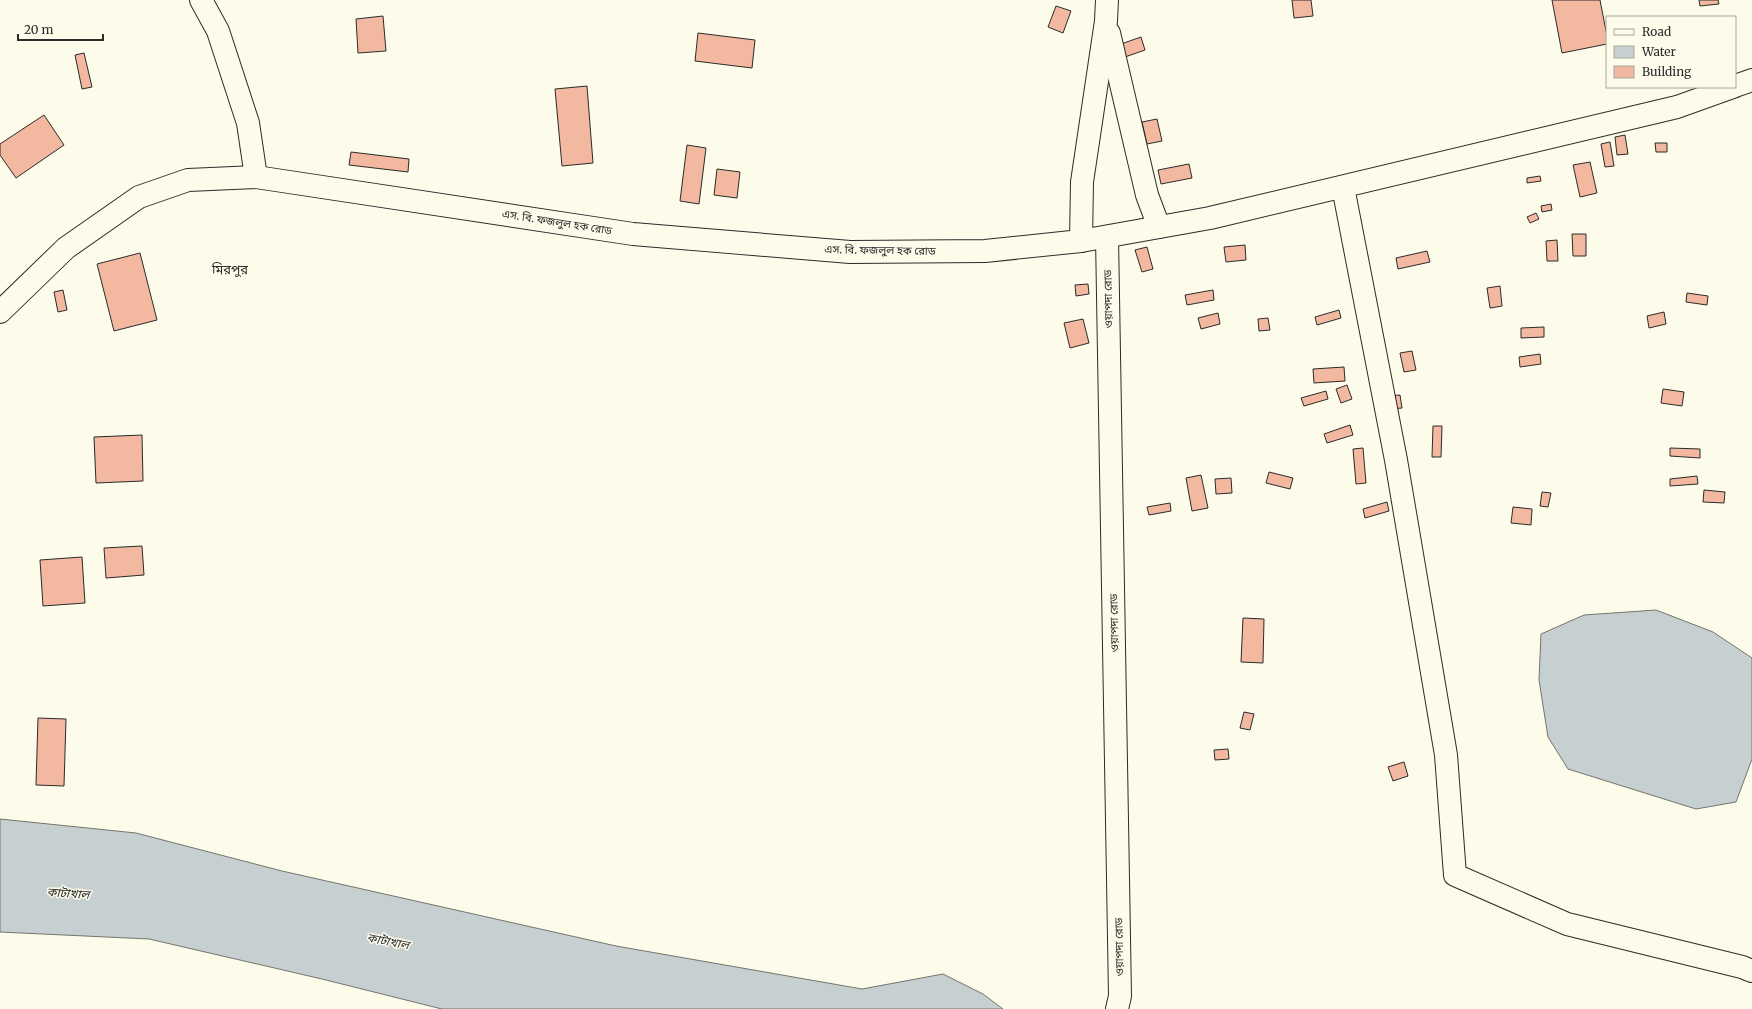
<svg xmlns="http://www.w3.org/2000/svg" width="1752" height="1009" font-family="Merriweather,'Noto Sans Bengali',serif">
	<style>
		.water { fill: #c7d0d0; stroke: #74746e }
		.building { fill: #f2b8a0; stroke: #2b2b2b }
		.lines { fill: none; stroke-linecap: round; stroke-linejoin: round }
		.street-casing { stroke: #2b2b2b; stroke-width: 24 }
		.secondary-casing { stroke: #2b2b2b; stroke-width: 24 }
		.street { stroke: #fdfbea; stroke-width: 22 }
		.secondary { stroke: #fdfbea; stroke-width: 22 }
		.labels { text-anchor: middle; dominant-baseline: central; stroke-width: 3; stroke-linejoin: round; paint-order: stroke }
		.street-label { font-size: 11px; fill: #2b2b2b; stroke: #fdfbea }
		.water-label { font-size: 12px; font-style: italic; fill: #2b2b2b; stroke: #fdfbea }
		.quarter-label { font-size: 13px; fill: #2b2b2b; stroke: #fdfbea }
	</style>
	<rect width="100%" height="100%" fill="#fdfbea"/>
	<g class="water">
		<polygon points="1656,610 1713,632 1752,658 1752,759 1736,802 1696,809 1568,769 1548,737 1539,680 1541,634 1584,615"/>
		<polygon points="0,819 136,833 282,871 616,946 862,989 943,974 983,994 1003,1009 442,1009 322,979 149,939 0,932"/>
	</g>
	<g class="building">
		<polygon points="1292,0 1311,0 1313,16 1294,18"/>
		<polygon points="1552,0 1600,0 1607,36 1607,44 1562,53"/>
		<polygon points="1699,0 1718,0 1719,4 1700,6"/>
		<polygon points="1056,6 1071,11 1063,33 1048,27"/>
		<polygon points="383,16 386,51 358,53 356,19"/>
		<polygon points="698,33 755,40 752,68 695,61"/>
		<polygon points="1141,37 1145,50 1125,57 1121,44"/>
		<polygon points="84,53 92,87 82,89 75,55"/>
		<polygon points="587,86 593,163 562,166 555,89"/>
		<polygon points="44,115 64,145 16,178 0,155 0,144"/>
		<polygon points="1157,119 1162,141 1147,144 1142,122"/>
		<polygon points="1625,135 1628,154 1617,155 1615,137"/>
		<polygon points="1610,142 1614,166 1605,167 1601,144"/>
		<polygon points="1655,143 1667,143 1667,152 1656,152"/>
		<polygon points="687,145 706,148 699,204 680,201"/>
		<polygon points="351,152 409,159 408,172 349,165"/>
		<polygon points="1590,162 1597,193 1580,197 1573,165"/>
		<polygon points="1189,164 1192,178 1161,184 1158,170"/>
		<polygon points="717,169 740,172 737,198 714,195"/>
		<polygon points="1540,176 1541,181 1527,183 1527,178"/>
		<polygon points="1551,204 1552,210 1542,212 1541,206"/>
		<polygon points="1536,213 1539,219 1530,223 1527,217"/>
		<polygon points="1572,234 1586,234 1586,256 1573,256"/>
		<polygon points="1557,240 1558,261 1547,261 1546,241"/>
		<polygon points="1245,245 1246,260 1226,262 1224,247"/>
		<polygon points="1147,247 1153,269 1142,272 1135,250"/>
		<polygon points="1427,251 1430,262 1398,269 1396,258"/>
		<polygon points="140,253 157,320 114,331 97,264"/>
		<polygon points="1088,284 1089,294 1076,296 1075,285"/>
		<polygon points="1500,286 1502,306 1490,308 1487,288"/>
		<polygon points="63,290 67,310 58,312 54,292"/>
		<polygon points="1213,290 1214,300 1187,305 1185,295"/>
		<polygon points="1687,293 1708,296 1707,305 1686,302"/>
		<polygon points="1339,310 1341,318 1317,325 1315,317"/>
		<polygon points="1664,312 1666,324 1649,328 1647,316"/>
		<polygon points="1218,313 1220,324 1201,329 1198,318"/>
		<polygon points="1268,318 1270,330 1259,331 1258,319"/>
		<polygon points="1083,319 1089,343 1070,348 1064,323"/>
		<polygon points="1544,327 1544,337 1521,338 1521,328"/>
		<polygon points="1412,351 1416,370 1404,372 1400,353"/>
		<polygon points="1540,354 1541,364 1520,367 1519,357"/>
		<polygon points="1344,367 1345,381 1314,383 1313,369"/>
		<polygon points="1347,385 1352,399 1341,403 1336,389"/>
		<polygon points="1663,389 1684,392 1682,406 1661,403"/>
		<polygon points="1326,391 1328,399 1304,406 1301,398"/>
		<polygon points="1400,395 1402,408 1391,409 1389,396"/>
		<polygon points="1350,425 1353,435 1327,443 1324,434"/>
		<polygon points="1433,426 1442,426 1441,457 1432,457"/>
		<polygon points="142,435 143,481 96,483 94,437"/>
		<polygon points="1363,448 1366,483 1356,484 1353,449"/>
		<polygon points="1670,448 1700,449 1700,458 1670,456"/>
		<polygon points="1269,472 1293,478 1290,489 1266,483"/>
		<polygon points="1201,475 1208,508 1192,511 1186,478"/>
		<polygon points="1697,476 1698,484 1670,486 1670,479"/>
		<polygon points="1231,478 1232,493 1216,494 1215,479"/>
		<polygon points="1704,490 1725,492 1724,503 1703,502"/>
		<polygon points="1542,492 1551,493 1548,507 1540,506"/>
		<polygon points="1387,502 1389,511 1365,518 1363,509"/>
		<polygon points="1170,503 1171,511 1149,515 1147,507"/>
		<polygon points="1513,507 1532,509 1531,525 1511,523"/>
		<polygon points="142,546 144,575 106,578 104,548"/>
		<polygon points="82,557 85,603 43,606 40,560"/>
		<polygon points="1243,618 1264,619 1263,663 1241,662"/>
		<polygon points="1244,712 1254,714 1250,730 1240,728"/>
		<polygon points="38,718 66,719 64,786 36,785"/>
		<polygon points="1228,749 1229,759 1215,760 1214,750"/>
		<polygon points="1404,762 1408,776 1393,781 1388,767"/>
	</g>
	<g class="lines">
		<g class="street-casing">
			<g id="street">
				<polyline points="201,0 218,31 248,123 256,177"/>
				<polyline points="1343,187 1396,460 1446,755 1455,875 1567,924 1742,967 1752,971"/>
			</g>
		</g>
		<g class="secondary-casing">
			<g id="secondary">
				<polyline points="1109,33 1147,195 1159,227"/>
				<polyline points="1735,86 1752,80"/>
				<polyline points="1107,237 1120,996 1117,1009"/>
				<polyline points="1081,241 1082,182 1106,21 1107,0"/>
				<polyline points="0,312 66,248 139,197 188,180 256,177 633,234 850,252 985,251 1081,241 1210,218 1677,107 1733,87"/>
			</g>
		</g>
		<use href="#street" class="street"/>
		<use href="#secondary" class="secondary"/>
	</g>
	<g class="labels">
		<g class="street-label">
			<text transform="translate(557 222) rotate(9)">এস. বি. ফজলুল হক রোড</text>
			<text transform="translate(880 250) rotate(1)">এস. বি. ফজলুল হক রোড</text>
			<text transform="translate(1108 299) rotate(-91)">ওয়াপদা রোড</text>
			<text transform="translate(1114 623) rotate(-91)">ওয়াপদা রোড</text>
			<text transform="translate(1119 947) rotate(-91)">ওয়াপদা রোড</text>
		</g>
		<g class="water-label">
			<text transform="translate(68 893) rotate(4)">কাটাখাল</text>
			<text transform="translate(388 941) rotate(11)">কাটাখাল</text>
		</g>
		<g class="quarter-label">
			<text x="230" y="269">মিরপুর</text>
		</g>
	</g>
	<rect x="1606" y="16" width="130" height="72" fill="#fdfbea" stroke="#a9a89e"/>
	<rect x="1614" y="29" width="20" height="6" fill="#fdfbea" stroke="#a9a89e"/>
	<text x="1642" y="36" font-size="12" fill="#2b2b2b">Road</text>
	<rect x="1614" y="46" width="20" height="12" fill="#c7d0d0" stroke="#a9a89e"/>
	<text x="1642" y="56" font-size="12" fill="#2b2b2b">Water</text>
	<rect x="1614" y="66" width="20" height="12" fill="#f2b8a0" stroke="#a9a89e"/>
	<text x="1642" y="76" font-size="12" fill="#2b2b2b">Building</text>
	<path d="M18 34v6h85v-6" fill="none" stroke="#2b2b2b" stroke-width="2"/>
	<text x="24" y="34" font-size="12" fill="#2b2b2b" stroke="#fdfbea" stroke-width="3" paint-order="stroke">20 m</text>
</svg>
